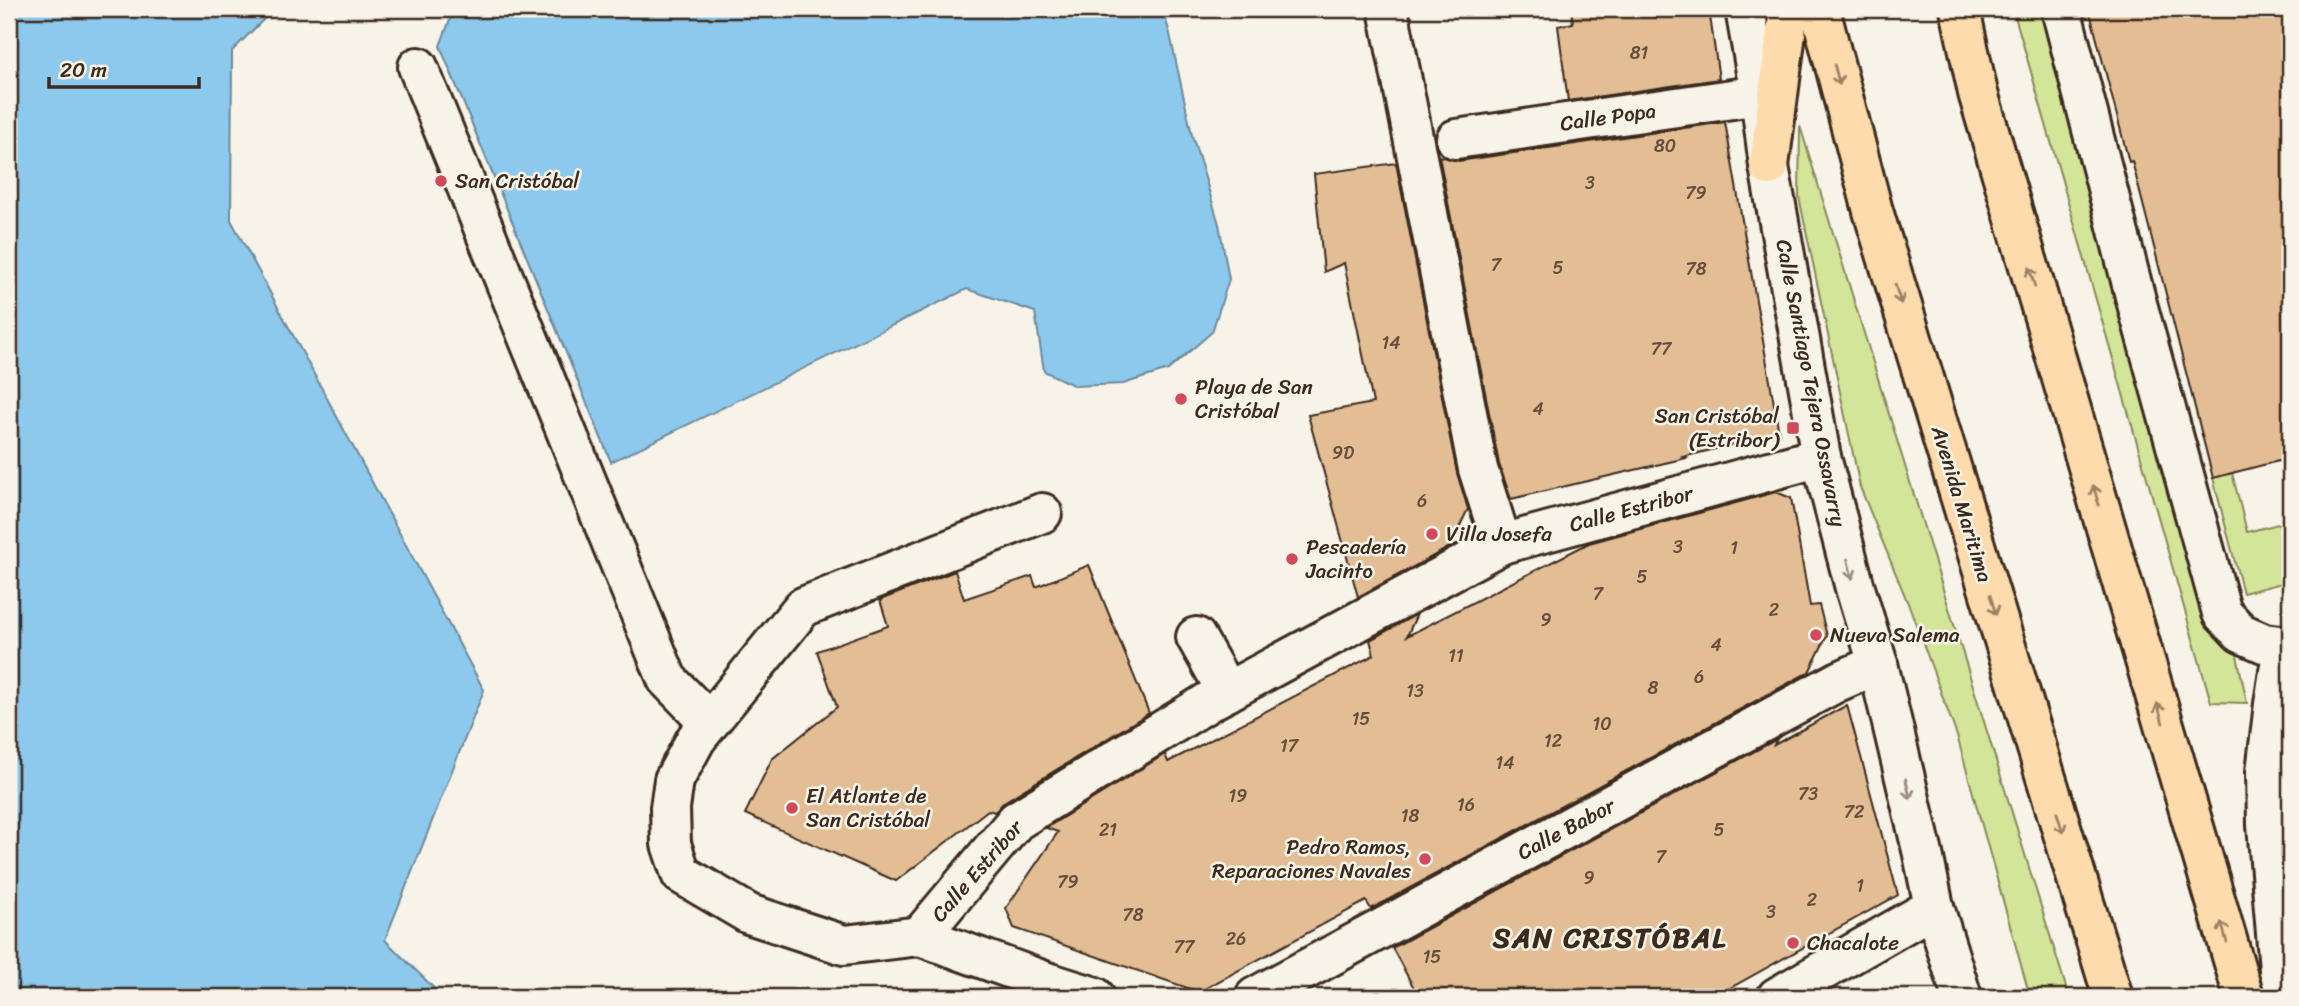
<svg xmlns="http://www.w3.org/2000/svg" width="2299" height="1006" font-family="Sriracha,sans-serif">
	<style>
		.green { fill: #d3e599; stroke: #87885c; stroke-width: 2 }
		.water { fill: #8dc9ed; stroke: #6c899a; stroke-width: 2 }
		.building { fill: #e3bd94; stroke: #3b2a1e; stroke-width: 2 }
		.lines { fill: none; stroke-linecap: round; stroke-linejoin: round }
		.minor-casing { stroke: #3b2a1e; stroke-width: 44 }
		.highway-casing { stroke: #3b2a1e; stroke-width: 44 }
		.minor { stroke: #f7f3e8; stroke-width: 38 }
		.highway { stroke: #fedbac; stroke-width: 38 }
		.oneway { stroke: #9c8265 }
		.oneway2 { stroke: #998e83 }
		.poi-dot { fill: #d1495b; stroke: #f7f3e8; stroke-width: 2.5 }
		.labels { text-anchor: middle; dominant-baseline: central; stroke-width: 5; stroke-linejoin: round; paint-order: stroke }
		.number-label { font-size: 18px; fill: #654f3c }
		.street-label { font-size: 21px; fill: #3b2a1e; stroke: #f7f3e8 }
		.poi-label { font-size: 21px; fill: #3b2a1e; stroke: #f7f3e8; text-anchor: start }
		.district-label { font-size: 28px; font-weight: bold; letter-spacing: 2px; fill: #3b2a1e; stroke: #f7f3e8 }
	</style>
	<rect width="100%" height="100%" fill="#f7f3e8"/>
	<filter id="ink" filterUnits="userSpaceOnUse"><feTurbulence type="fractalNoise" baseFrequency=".0143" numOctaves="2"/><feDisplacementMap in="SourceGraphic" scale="14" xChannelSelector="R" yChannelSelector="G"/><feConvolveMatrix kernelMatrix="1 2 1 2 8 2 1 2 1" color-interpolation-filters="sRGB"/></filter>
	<g filter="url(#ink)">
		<g class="green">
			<polygon points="2013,9 2043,9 2234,641 2247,703 2211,702"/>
			<polygon points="1800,126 2069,997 2030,997 1957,736 1910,608 1860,487 1799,197"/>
			<polygon points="2232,473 2247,532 2290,521 2290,581 2243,593 2213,478"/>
		</g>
		<g class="water">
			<polygon points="9,9 274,9 232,51 231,220 484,690 385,940 443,997 9,997"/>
			<polygon points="454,9 1162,9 1169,30 1192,135 1219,224 1229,279 1212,332 1168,370 1123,384 1075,386 1044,371 1035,312 967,289 611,462 440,46"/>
		</g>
		<g class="building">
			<polygon points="1571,9 1709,9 1719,79 1568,101 1558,26 1573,23"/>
			<polygon points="2089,9 2290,9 2290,458 2213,478 2132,161 2129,162"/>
			<polygon points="1725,122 1779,433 1683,457 1686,458 1511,499 1499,464 1439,156 1459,161"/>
			<polygon points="1396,163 1457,473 1468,509 1450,547 1358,597 1308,415 1373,403 1344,263 1324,272 1314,174"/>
			<polygon points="1776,492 1791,498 1810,606 1819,605 1827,636 1809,672 1371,909 1366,901 1199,992 1014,928 1006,908 1058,832 1046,828 1165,754 1168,762 1374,655 1370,640 1417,614 1407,636 1589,543"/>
			<polygon points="1089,565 1149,713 1004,802 995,812 988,810 896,881 745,814 772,759 837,707 817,651 888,626 880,600 955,571 964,599 1032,576 1036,587"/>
			<polygon points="1847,705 1898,895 1714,997 1419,997 1392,948 1777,739 1774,745"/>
		</g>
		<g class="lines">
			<g class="minor-casing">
				<g id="minor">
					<polyline points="1388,9 1478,469 1502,544"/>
					<polyline points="1745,9 1760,95 1769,166 1821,457 1855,588 1878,664 1923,854 1934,907 1962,997"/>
					<polyline points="2061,9 2136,300 2222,613 2241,633 2264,643 2290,646"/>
					<polyline points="418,67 667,679 709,722"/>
					<polyline points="1456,139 1760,95"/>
					<polyline points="1042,513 803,607 696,739 674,780 670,808 671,844 681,874 749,914 844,945 920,936 1016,821 1210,701 1502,544 1821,457"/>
					<polyline points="1196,637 1227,692"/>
					<polyline points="2283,646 2274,704 2266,772 2267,825 2279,970 2287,997"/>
					<polyline points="920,936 1050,983 1095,997"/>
					<polyline points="1255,997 1837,682 1878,664"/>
					<polyline points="1777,997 1934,907"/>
				</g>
			</g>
			<g class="highway-casing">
				<g id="highway">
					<polyline points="1820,9 1873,211 2113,997"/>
					<polyline points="1960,9 1978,93 2244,997"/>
					<polyline points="1769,166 1789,9"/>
				</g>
			</g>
			<use href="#minor" class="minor"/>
			<use href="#highway" class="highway"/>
		</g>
		<defs><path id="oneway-shaft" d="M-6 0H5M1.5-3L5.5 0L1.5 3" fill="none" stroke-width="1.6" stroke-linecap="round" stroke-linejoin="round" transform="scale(1.75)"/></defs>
		<g class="oneway">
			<use href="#oneway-shaft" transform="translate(1837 75) rotate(75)"/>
			<use href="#oneway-shaft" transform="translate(2032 277) rotate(-106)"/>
			<use href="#oneway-shaft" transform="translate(1898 294) rotate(73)"/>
			<use href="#oneway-shaft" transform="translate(2096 495) rotate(-106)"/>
			<use href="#oneway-shaft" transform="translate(1993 605) rotate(73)"/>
			<use href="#oneway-shaft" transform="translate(2160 713) rotate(-106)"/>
			<use href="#oneway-shaft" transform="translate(2060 823) rotate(73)"/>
			<use href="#oneway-shaft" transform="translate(2224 932) rotate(-106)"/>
		</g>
		<g class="oneway2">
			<use href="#oneway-shaft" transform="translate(1850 569) rotate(76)"/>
			<use href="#oneway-shaft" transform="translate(1908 789) rotate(77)"/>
		</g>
	</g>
	<g class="poi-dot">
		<circle cx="441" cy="181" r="7"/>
		<circle cx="1181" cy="399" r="7"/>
		<rect x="1786" y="421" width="14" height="14" rx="3.5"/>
		<circle cx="1432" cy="534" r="7"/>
		<circle cx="1292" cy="559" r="7"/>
		<circle cx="1816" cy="635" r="7"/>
		<circle cx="792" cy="808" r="7"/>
		<circle cx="1425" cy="859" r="7"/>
		<circle cx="1793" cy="943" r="7"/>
	</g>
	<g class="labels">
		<g class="number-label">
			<text x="1639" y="53">81</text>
			<text x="1665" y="146">80</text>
			<text x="1590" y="183">3</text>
			<text x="1696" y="193">79</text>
			<text x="1496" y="265">7</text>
			<text x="1558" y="268">5</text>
			<text x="1696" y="269">78</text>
			<text x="1391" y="343">14</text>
			<text x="1661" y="349">77</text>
			<text x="1538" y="409">4</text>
			<text x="1343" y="453">9D</text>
			<text x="1422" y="501">6</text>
			<text x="1678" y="547">3</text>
			<text x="1734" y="548">1</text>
			<text x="1642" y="577">5</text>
			<text x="1598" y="594">7</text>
			<text x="1774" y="610">2</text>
			<text x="1546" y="620">9</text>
			<text x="1716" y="645">4</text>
			<text x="1456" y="656">11</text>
			<text x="1699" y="677">6</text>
			<text x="1653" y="688">8</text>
			<text x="1415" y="691">13</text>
			<text x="1361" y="719">15</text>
			<text x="1602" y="724">10</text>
			<text x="1553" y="741">12</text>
			<text x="1289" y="746">17</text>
			<text x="1505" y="763">14</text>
			<text x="1808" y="794">73</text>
			<text x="1238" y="796">19</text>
			<text x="1466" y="805">16</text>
			<text x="1854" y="812">72</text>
			<text x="1410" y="816">18</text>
			<text x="1108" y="830">21</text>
			<text x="1719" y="830">5</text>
			<text x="1661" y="857">7</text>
			<text x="1589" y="878">9</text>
			<text x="1068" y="882">79</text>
			<text x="1860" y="886">1</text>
			<text x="1812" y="900">2</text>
			<text x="1771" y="912">3</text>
			<text x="1133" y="915">78</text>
			<text x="1236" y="939">26</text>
			<text x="1184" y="947">77</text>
			<text x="1432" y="957">15</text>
		</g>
		<g class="street-label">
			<text transform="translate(1608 117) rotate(-8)">Calle Popa</text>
			<text transform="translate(1811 383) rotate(79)">Calle Santiago Tejera Ossavarry</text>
			<text transform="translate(1962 504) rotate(73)">Avenida Maritima</text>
			<text transform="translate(1631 509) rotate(-15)">Calle Estribor</text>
			<text transform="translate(1566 829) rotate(-28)">Calle Babor</text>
			<text transform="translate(977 871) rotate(-49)">Calle Estribor</text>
		</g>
		<g class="poi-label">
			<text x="455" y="181">San Cristóbal</text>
			<text x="1195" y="387">Playa de San<tspan x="1195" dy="24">Cristóbal</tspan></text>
			<text x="1779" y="416" text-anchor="end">San Cristóbal<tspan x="1779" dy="24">(Estribor)</tspan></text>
			<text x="1446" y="534">Villa Josefa</text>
			<text x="1306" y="547">Pescadería<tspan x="1306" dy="24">Jacinto</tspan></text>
			<text x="1830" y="635">Nueva Salema</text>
			<text x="806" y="796">El Atlante de<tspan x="806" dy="24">San Cristóbal</tspan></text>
			<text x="1411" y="847" text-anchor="end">Pedro Ramos,<tspan x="1411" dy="24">Reparaciones Navales</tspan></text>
			<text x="1807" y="943">Chacalote</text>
		</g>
		<g class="district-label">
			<text x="1610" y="937">SAN CRISTÓBAL</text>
		</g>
	</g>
	<rect width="2299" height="1006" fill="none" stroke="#f7f3e8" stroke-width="35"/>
	<rect x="18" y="18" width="2264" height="971" fill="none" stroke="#3b2a1e" stroke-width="2.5" filter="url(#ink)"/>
	<path d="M49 77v10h150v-10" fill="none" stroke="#3b2a1e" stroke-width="3.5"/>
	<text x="60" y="77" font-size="21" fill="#3b2a1e" stroke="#f7f3e8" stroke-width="5" paint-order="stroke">20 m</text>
</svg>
